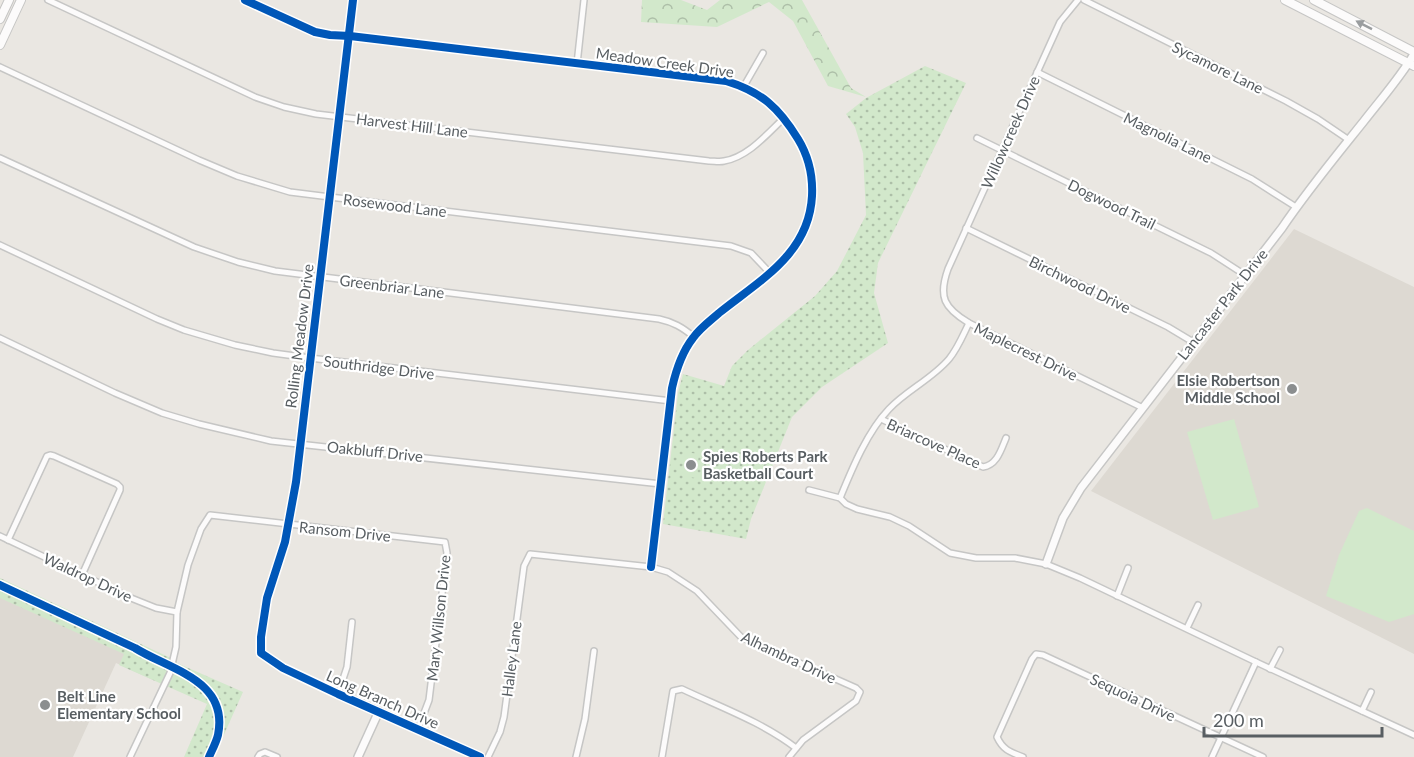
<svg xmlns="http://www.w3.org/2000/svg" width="1414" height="757" font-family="Lato,sans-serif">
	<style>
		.education { fill: #ddd9d2 }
		.forest { fill: url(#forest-crowns) }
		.park { fill: url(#park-dots) }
		.pitch { fill: #d2e8cb }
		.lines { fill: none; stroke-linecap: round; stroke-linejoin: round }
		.minor-casing { stroke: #c6c6c5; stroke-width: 8 }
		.tertiary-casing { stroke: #c6c6c5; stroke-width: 10 }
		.secondary-casing { stroke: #c6c6c5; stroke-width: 10 }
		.minor { stroke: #fcfbfb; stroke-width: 5 }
		.tertiary { stroke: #fcfbfb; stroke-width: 7 }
		.secondary { stroke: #fcfbfb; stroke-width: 8 }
		.cycleway-casing { stroke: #fff; stroke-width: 11 }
		.cycleway { stroke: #0057b8; stroke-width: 8 }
		.oneway { fill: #9a9d9f }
		.poi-dot { fill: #8b8e8f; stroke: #fff; stroke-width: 2 }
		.labels { text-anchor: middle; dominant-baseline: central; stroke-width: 4.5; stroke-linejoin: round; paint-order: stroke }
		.street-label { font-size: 15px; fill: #585e62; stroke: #fff }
		.poi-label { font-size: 15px; font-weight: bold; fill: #585e62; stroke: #fff; text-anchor: start }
	</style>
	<defs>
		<pattern id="forest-crowns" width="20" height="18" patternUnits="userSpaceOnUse" patternTransform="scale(1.5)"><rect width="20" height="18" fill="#d2e8cb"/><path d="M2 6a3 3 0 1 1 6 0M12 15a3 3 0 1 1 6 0" fill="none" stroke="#adbfa8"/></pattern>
		<pattern id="park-dots" width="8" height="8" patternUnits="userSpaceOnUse" patternTransform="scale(1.5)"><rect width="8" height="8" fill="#d2e8cb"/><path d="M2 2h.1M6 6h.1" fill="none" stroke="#adbfa8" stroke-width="1.8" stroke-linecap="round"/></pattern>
	</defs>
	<rect width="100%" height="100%" fill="#eae7e2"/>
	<g class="education">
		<polygon points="1294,229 1414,287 1414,654 1091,491"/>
		<polygon points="0,589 161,665 153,680 116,663 73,757 0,757"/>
	</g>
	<polygon class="forest" points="642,0 681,0 707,10 720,0 802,0 851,88 866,97 828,86 793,21 769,2 717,27 641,22"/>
	<g class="park">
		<polygon points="925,66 966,83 878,263 874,293 888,343 822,387 792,417 751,519 746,539 663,524 678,393 683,374 724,386 732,366 748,350 815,296 837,271 866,215 863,153 855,127 846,114 866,98"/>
		<polygon points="0,578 177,661 177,663 243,692 214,757 184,757 207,704 119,665 124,654 0,598"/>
	</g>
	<g class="pitch">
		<polygon points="1234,419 1259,507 1213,520 1187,432"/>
		<polygon points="685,452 699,454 696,478 682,476"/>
		<polygon points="1367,508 1414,531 1414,614 1389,622 1326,596 1339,555 1359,511"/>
	</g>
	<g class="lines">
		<g class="minor-casing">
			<g id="minor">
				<path d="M48 0 255 97 284 107 316 114 709 161C714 161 720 162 724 161 748 157 767 134 784 118"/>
				<path d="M245 0 315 32 330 35 350 36 726 81C762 92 779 108 798 139 809 157 813 176 812 196 809 254 760 280 719 313 710 321 700 328 693 338 682 352 676 370 672 388L651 567"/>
				<path d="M1078 0 1060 22 948 269C938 297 944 308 969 323L1143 408"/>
				<polyline points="1084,0 1286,101 1318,119 1349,140"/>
				<polyline points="577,64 584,0"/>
				<polyline points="0,67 199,160 237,176 290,192 330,197 731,246 751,253 770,273"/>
				<polyline points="1037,72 1252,179 1296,207"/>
				<polyline points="744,86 763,53"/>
				<polyline points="977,138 1211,253 1245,275"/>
				<path d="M0 158 194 247 238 262 275 271 659 319C673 322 682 327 694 337"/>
				<polyline points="966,228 1168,327 1193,342"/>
				<polyline points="0,245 157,319 184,330 235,345 273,353 310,358 671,401"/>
				<polyline points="0,338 115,393 162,413 199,424 271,441 661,484"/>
				<path d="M881 419 983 467C997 465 1001 450 1006 438"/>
				<polyline points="809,490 840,498 846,504 857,509 890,517 909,526 950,553 976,558 1015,558 1046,564 1080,578 1256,662 1414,735"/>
				<path d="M840 498C852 469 867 432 889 409 907 390 932 379 949 359 958 348 963 335 969 323"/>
				<polyline points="0,536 131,598 156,608 177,612"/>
				<polyline points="8,540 47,456 50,455 54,456 117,484 120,487 120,490 82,575"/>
				<polyline points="1117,596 1128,568"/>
				<polyline points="1187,628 1198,605"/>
				<polyline points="1270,669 1280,650"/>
				<polyline points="338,694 347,667 352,622"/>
				<polyline points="379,711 480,757"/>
				<polyline points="1362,711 1371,692"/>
				<polyline points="130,757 170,673 176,647 177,612 188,565 201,529 210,515 445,542 447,553 429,700 418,729"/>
				<polyline points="258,757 260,754 265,752 277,757"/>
				<polyline points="488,757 500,732 504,717 524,566 530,554 651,567 668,572 697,591 741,637 856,688 860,692 856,701 803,740 789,757"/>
				<polyline points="576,757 585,719 594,651"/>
				<path d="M662 757 673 691 682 689C720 707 762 722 796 748"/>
				<path d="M1023 757C1010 752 1003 750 997 737L1032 659 1036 654 1043 655 1263 757"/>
				<polyline points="1212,757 1256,662"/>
			</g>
		</g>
		<g class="tertiary-casing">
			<g id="tertiary">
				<polyline points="353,0 296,482 285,542 267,598 261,637 261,653 283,668 338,694 379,711 358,757"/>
				<path d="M1046 564 1063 518 1081 488 1282 228C1307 191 1336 156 1364 121 1381 99 1400 78 1414 54"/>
			</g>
		</g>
		<g class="secondary-casing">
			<g id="secondary">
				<polyline points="1285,0 1414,66"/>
				<polyline points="1314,0 1414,52"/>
				<polyline points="0,19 9,0"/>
				<polyline points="0,45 21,0"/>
			</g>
		</g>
		<use href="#minor" class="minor"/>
		<use href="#tertiary" class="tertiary"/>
		<use href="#secondary" class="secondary"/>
		<g class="cycleway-casing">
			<g id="cycleway">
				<path d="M245 0 315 32 330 35 350 36 726 81C762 92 779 108 798 139 809 157 813 176 812 196 809 254 760 280 719 313 710 321 700 328 693 338 682 352 676 370 672 388L651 567"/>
				<polyline points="353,0 296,482 285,542 267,598 261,637 261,653 283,668 338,694 480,757"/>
				<path d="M0 585 135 648C170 670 229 680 218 735 216 743 212 750 209 757"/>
			</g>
		</g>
		<use href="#cycleway" class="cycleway"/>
	</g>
	<defs><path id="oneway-solid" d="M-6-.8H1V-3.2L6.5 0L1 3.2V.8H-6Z" transform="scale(1.5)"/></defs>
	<use class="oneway" href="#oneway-solid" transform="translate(1364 25) rotate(-153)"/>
	<g class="poi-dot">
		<circle cx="1292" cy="389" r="6"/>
		<circle cx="691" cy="465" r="6"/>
		<circle cx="45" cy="705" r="6"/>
	</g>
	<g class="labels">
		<g class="street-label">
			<text transform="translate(665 62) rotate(8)">Meadow Creek Drive</text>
			<text transform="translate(1218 67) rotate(26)">Sycamore Lane</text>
			<text transform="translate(412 125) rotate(7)">Harvest Hill Lane</text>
			<text transform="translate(1010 132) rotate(-66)">Willowcreek Drive</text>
			<text transform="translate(1168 137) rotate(26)">Magnolia Lane</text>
			<text transform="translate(1112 204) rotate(26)">Dogwood Trail</text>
			<text transform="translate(395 205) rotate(7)">Rosewood Lane</text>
			<text transform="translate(1080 284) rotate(26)">Birchwood Drive</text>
			<text transform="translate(392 286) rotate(7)">Greenbriar Lane</text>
			<text transform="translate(1222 304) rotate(-52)">Lancaster Park Drive</text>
			<text transform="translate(299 336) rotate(-83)">Rolling Meadow Drive</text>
			<text transform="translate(1026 351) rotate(26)">Maplecrest Drive</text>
			<text transform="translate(379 367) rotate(7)">Southridge Drive</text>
			<text transform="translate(934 443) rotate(24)">Briarcove Place</text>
			<text transform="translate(375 451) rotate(6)">Oakbluff Drive</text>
			<text transform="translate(345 531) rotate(6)">Ransom Drive</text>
			<text transform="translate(88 577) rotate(25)">Waldrop Drive</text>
			<text transform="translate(438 618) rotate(-84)">Mary Willson Drive</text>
			<text transform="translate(789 657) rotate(25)">Alhambra Drive</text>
			<text transform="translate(511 659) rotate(-83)">Halley Lane</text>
			<text transform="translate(1133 697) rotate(25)">Sequoia Drive</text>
			<text transform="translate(383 699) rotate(24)">Long Branch Drive</text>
		</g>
		<g class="poi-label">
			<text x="1280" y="380" text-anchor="end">Elsie Robertson<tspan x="1280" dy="17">Middle School</tspan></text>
			<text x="703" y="456">Spies Roberts Park<tspan x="703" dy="17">Basketball Court</tspan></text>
			<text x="57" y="696">Belt Line<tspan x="57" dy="17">Elementary School</tspan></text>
		</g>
	</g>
	<path d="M1204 727v9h178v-9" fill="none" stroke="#585e62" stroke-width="3"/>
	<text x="1213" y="727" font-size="18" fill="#585e62" stroke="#ffffff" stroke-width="4.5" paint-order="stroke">200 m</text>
</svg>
